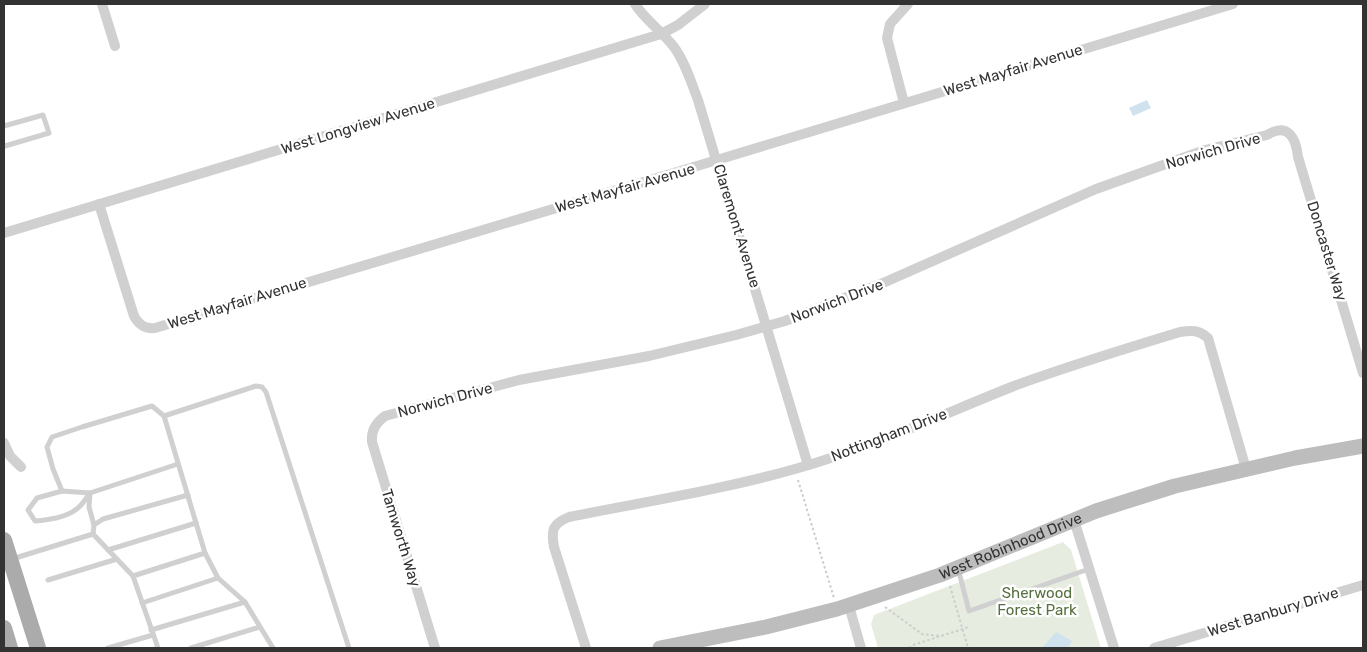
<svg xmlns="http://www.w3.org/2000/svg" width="1367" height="652" font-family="Rubik,sans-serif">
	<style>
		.green { fill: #e6ecdf }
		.water { fill: #cfe2ee }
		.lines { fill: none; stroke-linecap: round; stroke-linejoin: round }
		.path { stroke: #cdcdcd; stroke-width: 2; stroke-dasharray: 2.5 2.5; stroke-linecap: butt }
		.lane { stroke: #d0d0d0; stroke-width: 5 }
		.street { stroke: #d0d0d0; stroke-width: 10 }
		.secondary { stroke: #bdbdbd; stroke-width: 15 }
		.primary { stroke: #ababab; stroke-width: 16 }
		.labels { text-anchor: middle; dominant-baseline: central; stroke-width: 5; stroke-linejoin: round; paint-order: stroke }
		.street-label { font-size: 15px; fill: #333; stroke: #fff }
		.park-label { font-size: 15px; fill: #56703f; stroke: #fff }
	</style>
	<rect width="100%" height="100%" fill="#fff"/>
	<polygon class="green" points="1063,542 1071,550 1101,648 878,648 871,624 874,615"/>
	<g class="water">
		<polygon points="1147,100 1151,108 1133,116 1129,108"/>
		<polygon points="1056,632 1072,641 1068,648 1042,648"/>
	</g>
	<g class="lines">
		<g class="path">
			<polyline points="798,480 834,598"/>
			<polyline points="950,586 968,648"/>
			<polyline points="885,607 922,634 942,636"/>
			<polyline points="909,648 913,645 969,627"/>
		</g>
		<g class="lane">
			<polyline points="4,126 43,115 49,133 5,146 4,145"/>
			<polyline points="164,416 256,386 262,387 266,392 349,648"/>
			<polyline points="62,491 53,469 47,447 52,437 82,427 152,406 164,416 205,553 218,578 245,602 273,648"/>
			<path d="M62 491 90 493C87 497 84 502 80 506 70 517 49 520 35 521L28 510 37 498Z"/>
			<polyline points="94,525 89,507 90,493 178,464"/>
			<polyline points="93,534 133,576 158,648"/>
			<polyline points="93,534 94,525 103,519 188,495"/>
			<polyline points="108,550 196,523"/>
			<polyline points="12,559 93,534"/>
			<polyline points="958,568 969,611 1089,569"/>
			<polyline points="133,576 205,553"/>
			<polyline points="48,580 117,559"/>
			<polyline points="142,603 218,578"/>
			<polyline points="151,630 245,602"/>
			<polyline points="108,648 153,635"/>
			<polyline points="191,648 260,627"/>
		</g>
		<g class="street">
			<polyline points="102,4 115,46"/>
			<path d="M635 4C645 20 662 31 674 47 685 62 691 82 698 100L808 465"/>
			<polyline points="904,103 887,38 890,24 908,4"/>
			<path d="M99 204 134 316C139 325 145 329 155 328L717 160 1233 4"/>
			<polyline points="4,233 661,34 678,25 705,4"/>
			<polyline points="4,443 10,456 21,467"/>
			<polyline points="1074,520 1114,648"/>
			<polyline points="849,606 861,648"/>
			<path d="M435 648 372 442C371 430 376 423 385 416L519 380 649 356 736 335 785 321 883 283 1096 189 1205 150 1267 135C1288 122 1296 138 1298 157L1363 373"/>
			<path d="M586 648 554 547C551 530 552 524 569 517 644 502 721 490 795 469 870 448 941 415 1014 386 1068 366 1124 349 1180 332 1192 330 1199 330 1208 338L1246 469"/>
			<polyline points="1154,648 1363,585"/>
		</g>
		<path class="secondary" id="s1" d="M660 648 766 627 837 609 940 575 1096 511 1175 486 1295 458 1363 446"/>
		<g class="primary">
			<polyline points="4,540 38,648"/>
			<polyline points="4,628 10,648"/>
		</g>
	</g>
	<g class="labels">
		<g class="street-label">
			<text transform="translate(1013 70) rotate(-17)">West Mayfair Avenue</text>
			<text transform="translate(358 126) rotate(-17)">West Longview Avenue</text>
			<text transform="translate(1213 151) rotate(-16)">Norwich Drive</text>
			<text transform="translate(625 188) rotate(-16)">West Mayfair Avenue</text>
			<text transform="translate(737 226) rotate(73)">Claremont Avenue</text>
			<text transform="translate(1327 251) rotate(73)">Doncaster Way</text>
			<text transform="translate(837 301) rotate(-21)">Norwich Drive</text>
			<text transform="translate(237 303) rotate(-17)">West Mayfair Avenue</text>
			<text transform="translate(445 400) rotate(-15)">Norwich Drive</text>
			<text transform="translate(889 435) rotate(-21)">Nottingham Drive</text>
			<text transform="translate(401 538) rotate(73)">Tamworth Way</text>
			<text stroke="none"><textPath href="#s1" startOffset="366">West Robinhood Drive</textPath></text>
			<text transform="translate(1273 612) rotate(-17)">West Banbury Drive</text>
		</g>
		<g class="park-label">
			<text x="1037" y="593">Sherwood<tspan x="1037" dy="17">Forest Park</tspan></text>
		</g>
	</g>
	<rect width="1367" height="652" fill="none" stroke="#333333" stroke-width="10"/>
</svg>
